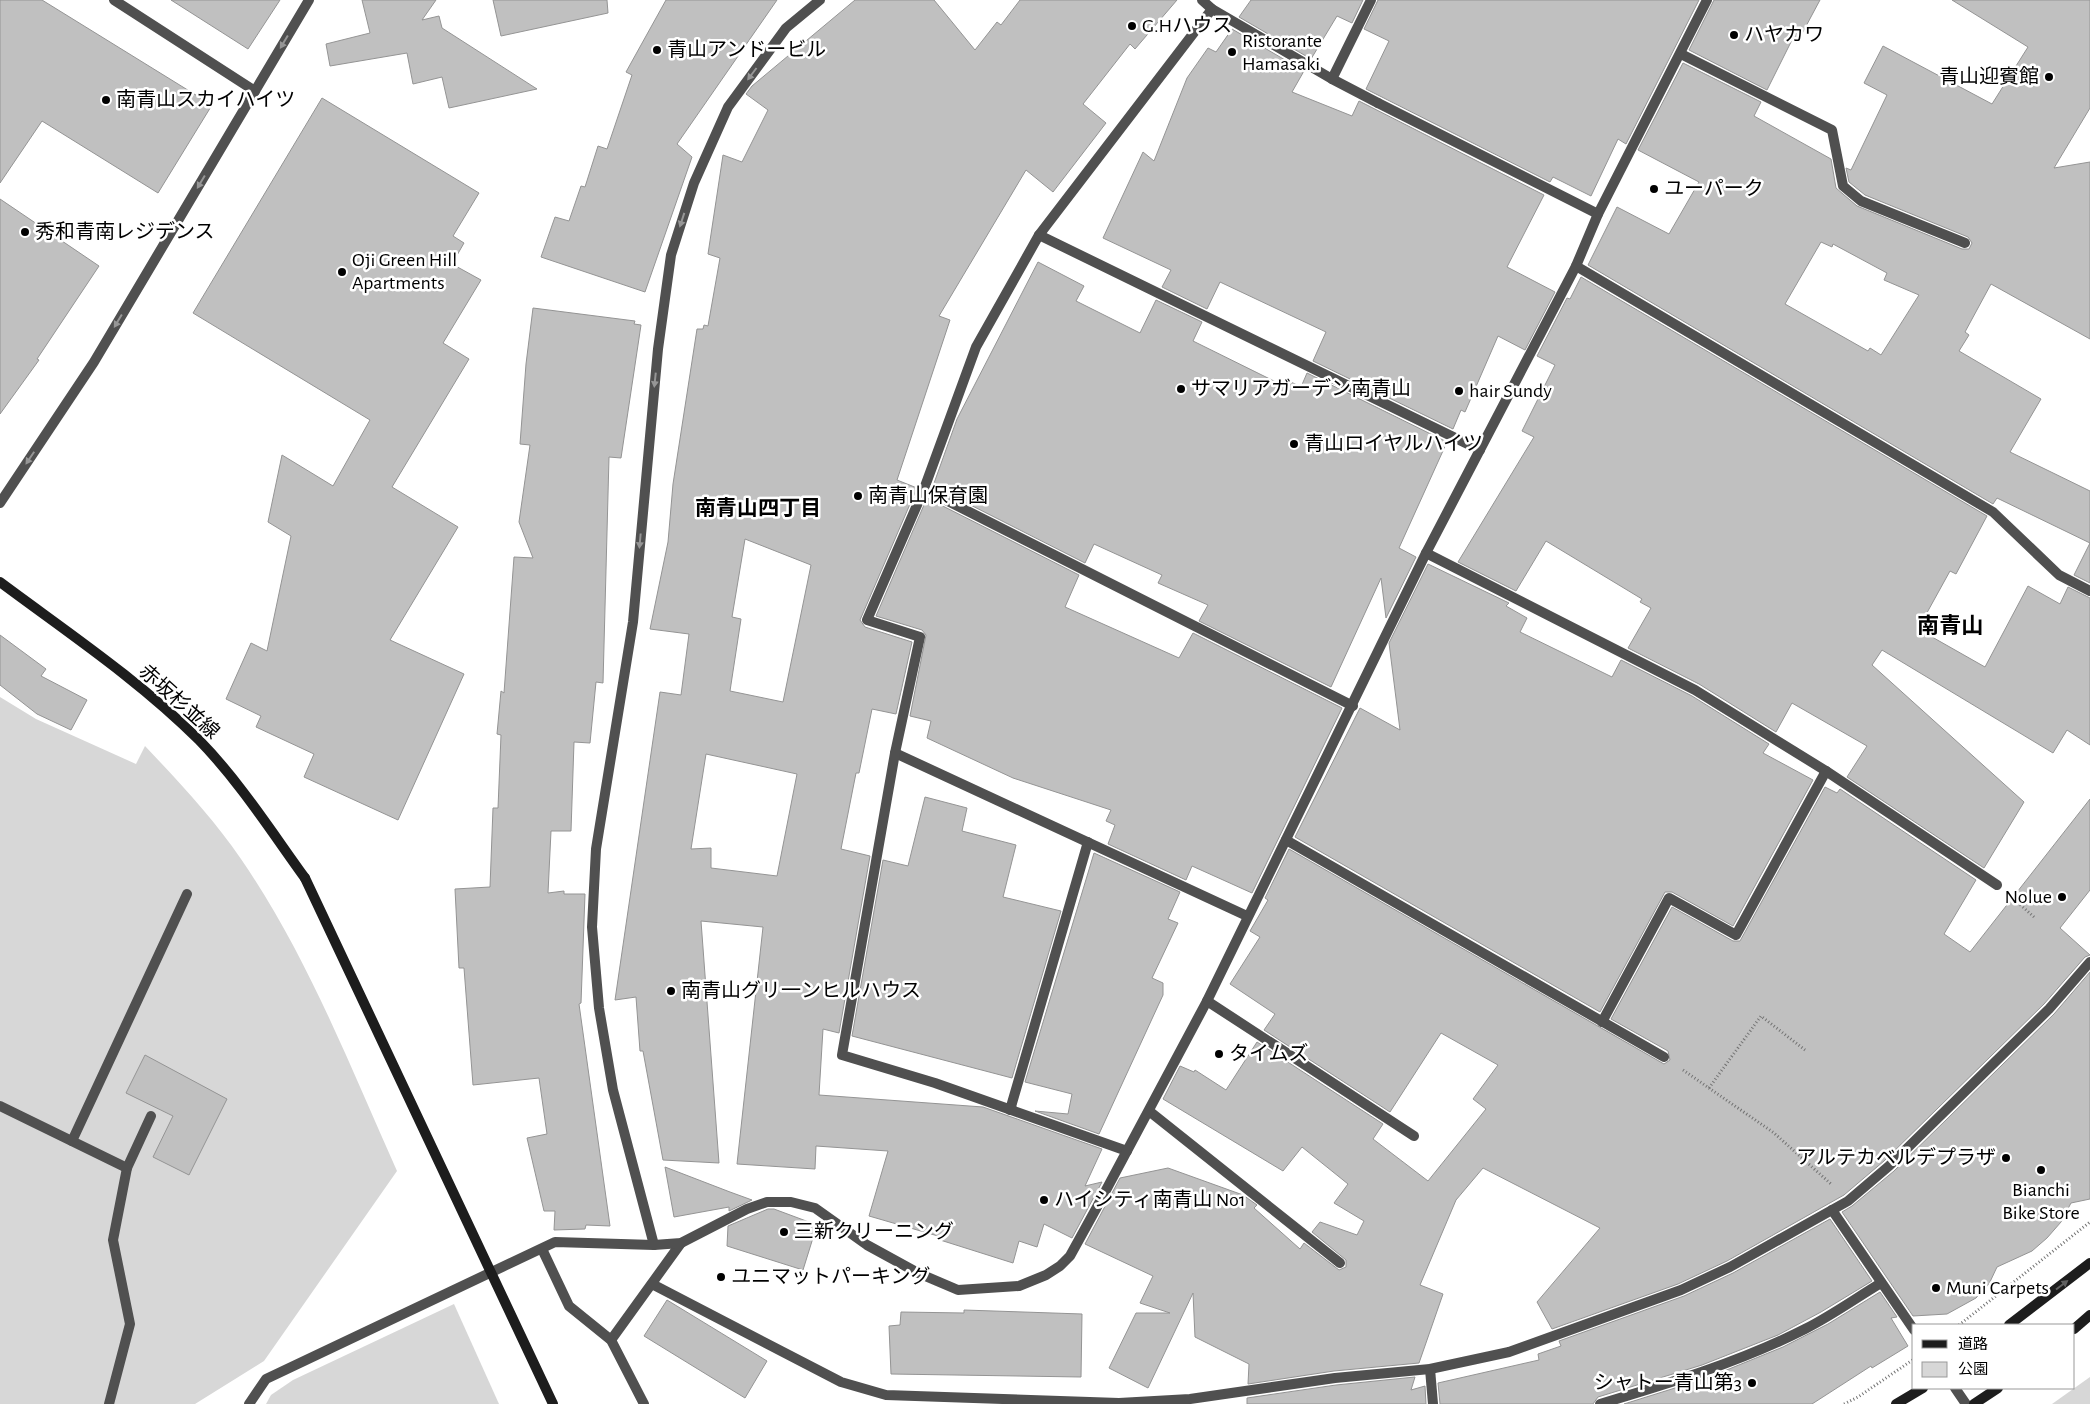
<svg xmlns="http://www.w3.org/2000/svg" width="2090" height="1404" font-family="'Alegreya Sans','Noto Sans JP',sans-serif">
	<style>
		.green { fill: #d7d7d7 }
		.building { fill: #c0c0c0; stroke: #949494; fill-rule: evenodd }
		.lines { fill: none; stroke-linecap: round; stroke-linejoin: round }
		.path { stroke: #727272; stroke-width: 3; stroke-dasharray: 1 2.5; stroke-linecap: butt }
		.service { stroke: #505050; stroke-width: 10 }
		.minor { stroke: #505050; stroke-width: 10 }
		.secondary { stroke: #1d1d1d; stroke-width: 10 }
		.secondary-bridge { stroke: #1d1d1d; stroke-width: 10 }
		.oneway { fill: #969696 }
		.oneway2 { fill: #616161 }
		.poi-dot { fill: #000; stroke: #fff; stroke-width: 2 }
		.labels { text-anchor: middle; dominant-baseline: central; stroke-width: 5; stroke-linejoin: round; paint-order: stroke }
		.poi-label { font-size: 20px; fill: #000; stroke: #fff; text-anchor: start }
		.street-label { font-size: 20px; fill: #000; stroke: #fff }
		.neighbourhood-label { font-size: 21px; font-weight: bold; fill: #000; stroke: #fff }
		.quarter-label { font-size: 22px; font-weight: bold; fill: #000; stroke: #fff }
	</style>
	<rect width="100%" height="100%" fill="#fff"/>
	<g class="green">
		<path d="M0 697 36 719 136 764 145 746C179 782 213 818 241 859 307 955 350 1066 397 1171L264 1361 195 1404H0Z"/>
		<polygon points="454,1304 499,1404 266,1404 271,1395 293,1380"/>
		<polygon points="2090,1377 2090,1404 2052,1404"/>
	</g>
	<g class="building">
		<polygon points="0,0 42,0 212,105 158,193 42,121 0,183"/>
		<polygon points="171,0 280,0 248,49"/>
		<polygon points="362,0 436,0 422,20 439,16 442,28 537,89 449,108 442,77 413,84 407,53 330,66 326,44 370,33"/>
		<polygon points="493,0 607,0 608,13 501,36"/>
		<polygon points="666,0 777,0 677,144 692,157 645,292 541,257 555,217 569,221 581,186 585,187 598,146 607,149 632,75 626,72"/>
		<path d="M855 0H934L975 50 997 22 1001 25 1020 0H1177L1135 49 1130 44 1083 104 1106 123 1053 192 1026 170 939 316 950 320 897 480 917 488 860 620 865 627 912 642 896 714 872 709 859 773H856L841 849 870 856 839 1033 823 1029 819 1095 983 1107 1102 1149 1085 1186 1102 1182 1072 1238 1044 1224 1037 1247 1019 1241 1013 1263 937 1239 938 1236 869 1216 888 1151 816 1146 815 1169 737 1164 763 927 701 921 719 1163 663 1160 643 1051H640L636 997 615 1000 660 692 681 695 689 634 650 629 668 542 673 484 697 329H703L704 325 708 326 720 258 708 254 723 155 742 162 768 110 746 94 752 86ZM745 539 811 565 783 702 730 691 741 619 732 617ZM706 754 797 774 777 876 711 868V848L691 849Z"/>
		<polygon points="1251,0 1363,0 1352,23 1337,16 1311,59 1239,17"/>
		<polygon points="1378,0 1699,0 1626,144 1618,139 1591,196 1553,177 1550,182 1366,89 1389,41 1364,29"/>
		<polygon points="1714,0 1820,0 1797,43 1792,40 1767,90 1689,50"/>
		<path d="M1952 0H2090V108L2054 168 2090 162V339L1991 284 1965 332 1969 335 1959 351 2041 399 2010 452 2090 491V583L2074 575 2090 543 1997 498 1993 504 1588 265 1617 207 1669 234 1699 182 1638 150 1683 63 1761 102 1754 116 1831 159 1836 188 1857 206 1962 249H1969L1972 243 1968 237 1865 195 1849 182 1846 168 1851 170 1887 95 1864 83 1883 46 1992 104 2028 47ZM1821 242 1832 247 1833 244 1887 273 1884 280 1919 295 1881 355 1870 348 1868 351 1785 304Z"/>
		<polygon points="1232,29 1304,71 1292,92 1352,116 1359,101 1544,195 1507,267 1555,292 1525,350 1498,336 1465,412 1461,410 1453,429 1313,361 1326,332 1220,282 1207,309 1162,287 1171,270 1103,238 1143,152 1154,161 1187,78 1208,48 1216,52"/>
		<polygon points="322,98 479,193 453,236 464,243 452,264 481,280 443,343 469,359 392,487 458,527 390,640 464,674 398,820 304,777 314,754 256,727 261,716 226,699 251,643 267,651 291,536 268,522 282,455 333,486 370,420 193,313"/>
		<polygon points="0,199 99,266 37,359 39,360 0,414"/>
		<polygon points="1038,262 1084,286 1076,301 1140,333 1156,300 1202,322 1193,341 1284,386 1287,380 1301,387 1307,373 1447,442 1399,548 1416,557 1386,618 1381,578 1331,687 1199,621 1208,605 1158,583 1162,575 1094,544 1085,563 933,486 957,419"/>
		<polygon points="1581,277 1987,516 1956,574 1950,571 1918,629 1985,667 2028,586 2060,604 2068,587 2090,598 2090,745 2067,730 2053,753 1882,650 1872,665 2024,802 1984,868 1847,777 1867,746 1792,703 1776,732 1699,684 1628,648 1651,608 1640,602 1642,599 1546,541 1516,591 1458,562 1534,437 1522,431 1555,365 1537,356 1567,298 1570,299"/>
		<polygon points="533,308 635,321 634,324 641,325 621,458 609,457 603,683 596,682 590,743 574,742 571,831 551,831 548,893 564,891 564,894 585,894 581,1003 579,1004 610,1226 586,1225 585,1229 554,1230 555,1211 544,1211 527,1138 547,1134 539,1078 473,1085 464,968 459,968 455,889 490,887 493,808 498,808 501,735 497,734 501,691 504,693 514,557 533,558 519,522 530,445 520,444 526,364"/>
		<polygon points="927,498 1079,575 1065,607 1179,658 1193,633 1342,708 1252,893 1192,866 1186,880 1108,844 1115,825 1106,821 1111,810 1013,778 927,738 931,721 910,716 926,635 922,630 876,616"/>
		<polygon points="1428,564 1509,603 1506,606 1527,618 1520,632 1612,677 1621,660 1692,696 1769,744 1763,753 1813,780 1733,926 1672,892 1665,892 1600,1012 1295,837 1360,708 1400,730 1389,643"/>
		<polygon points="0,635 46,669 41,676 87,700 71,730 37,714 0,685"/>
		<polygon points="1825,787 1837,793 1840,789 1976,880 1944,934 1970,952 2090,799 2090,890 2060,928 2090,955 2085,957 2044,1004 1884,1161 1844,1195 1727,1261 1678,1284 1552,1329 1537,1302 1600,1228 1483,1168 1456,1200 1420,1285 1443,1294 1419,1363 1334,1371 1248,1384 1249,1364 1195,1337 1193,1293 1148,1388 1109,1368 1136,1313 1170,1313 1140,1303 1153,1276 1085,1244 1120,1178 1168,1168 1243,1195 1257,1205 1254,1208 1300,1249 1304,1243 1339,1270 1346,1267 1346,1260 1312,1232 1320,1222 1357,1235 1364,1221 1334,1203 1348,1184 1302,1147 1283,1171 1163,1099 1180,1066 1194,1072 1195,1070 1226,1090 1257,1042 1383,1124 1373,1139 1428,1181 1486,1109 1473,1099 1498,1065 1441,1033 1390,1112 1264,1030 1275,1014 1230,984 1260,937 1250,931 1268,900 1265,898 1289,849 1664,1064 1670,1060 1668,1051 1611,1019 1672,907 1733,941 1740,941"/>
		<polygon points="925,797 967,808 962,831 1016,845 1003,897 1061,911 1012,1078 852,1036 883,860 908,866"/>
		<polygon points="1094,853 1180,892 1168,919 1178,923 1152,978 1163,983 1163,995 1099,1134 1035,1111 1068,1114 1072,1094 1025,1082"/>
		<polygon points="2090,972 2090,1199 2071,1203 2061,1222 2047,1238 2032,1251 1997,1267 1989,1284 1976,1298 1947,1314 1913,1316 1842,1212 1852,1206 1894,1171 2054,1014"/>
		<polygon points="145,1055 227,1099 189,1175 153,1157 173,1116 126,1093"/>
		<polygon points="665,1167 730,1192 752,1200 729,1211 729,1207 674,1217"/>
		<polygon points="768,1209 774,1209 817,1225 803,1270 727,1246 728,1226"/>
		<polygon points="1830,1219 1872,1281 1821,1312 1778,1335 1702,1365 1598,1397 1593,1404 1440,1404 1438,1383 1539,1360 1538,1354 1561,1346 1559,1341 1684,1296 1733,1273"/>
		<polygon points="1880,1292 1897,1317 1891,1318 1908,1346 1872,1368 1871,1366 1812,1404 1624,1404 1707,1378 1783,1347 1828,1324"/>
		<polygon points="667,1300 767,1361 745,1398 644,1336"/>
		<polygon points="964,1310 1082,1314 1081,1377 891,1374 889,1326 900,1325 901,1312 964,1313"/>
		<polygon points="1415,1377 1411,1390 1425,1386 1426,1404 1247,1404 1247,1398 1336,1385"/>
	</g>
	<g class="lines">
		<g class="path">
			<polyline points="2015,900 2034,917"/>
			<polyline points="1683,1070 1774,1133 1831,1184"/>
			<polyline points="1709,1088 1761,1016 1805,1050"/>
			<polyline points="1959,1325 2090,1222"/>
			<polyline points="1844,1404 1858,1397 1914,1359"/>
		</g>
		<g class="service">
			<polyline points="1202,0 1212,9 1332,79 1378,103"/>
			<polyline points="1681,54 1832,130 1843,186 1861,201 1965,243"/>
			<polyline points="1332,79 1371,0"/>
			<polyline points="1576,266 1993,512 2059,575 2090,591"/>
			<polyline points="924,489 1353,706"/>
			<polyline points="1426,553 1695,690 1826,771 1997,885"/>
			<polyline points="895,753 1247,916"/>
			<polyline points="1286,840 1664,1057"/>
			<polyline points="1207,1001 1414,1136"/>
			<polyline points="1602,1022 1669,898 1736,935 1826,771"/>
			<polyline points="0,1106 127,1168"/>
			<polyline points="1010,1110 1088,842"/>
			<polyline points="1149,1111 1340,1263"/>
			<polyline points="72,1141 187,894"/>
			<polyline points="1127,1151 935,1083 842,1055 895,753 920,637 867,620 924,489 976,347 1039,235 1212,9"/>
			<polyline points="1832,1210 1914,1330"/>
			<polyline points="654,1245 613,1090 599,1008 592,927 596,849 633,622 658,349 671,255 694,183 728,107 786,28 820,0"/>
			<polyline points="652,1284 841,1382 886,1395 1119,1403 1190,1399 1335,1378 1430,1369 1509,1352 1681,1290 1730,1267 1848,1201 1889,1166 2049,1009 2090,962"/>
			<polyline points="611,1340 681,1243"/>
			<polyline points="1430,1369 1433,1404"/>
			<polyline points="1955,1388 1966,1404"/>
			<polyline points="109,1404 130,1324 113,1240 127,1168 151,1116"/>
			<path d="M1600 1404C1670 1383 1740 1362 1805 1329 1831 1316 1856 1298 1881 1283"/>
		</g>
		<g class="minor">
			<polyline points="114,0 255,91"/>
			<polyline points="1378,103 1598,214"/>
			<polyline points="1039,235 1480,450"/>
			<polyline points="0,503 94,362 309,0"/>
			<polyline points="542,1249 569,1306 611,1340 644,1404"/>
			<polyline points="249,1404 266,1379 555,1242 654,1245 681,1243 747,1209 767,1202 791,1202 815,1208 867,1245 918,1273 958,1290 1019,1286 1046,1275 1060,1266 1070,1256 1097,1207 1207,1001 1426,553 1576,266 1598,214 1707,0"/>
		</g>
		<g class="secondary">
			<path d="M0 582C67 632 139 680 199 740 239 781 271 831 305 878"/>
			<polyline points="2009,1325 2090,1263"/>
			<polyline points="2074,1329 2090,1315"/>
			<polyline points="1896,1404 1923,1388"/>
			<polyline points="1974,1404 1998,1388"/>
		</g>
		<polyline class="secondary-bridge" points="305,878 553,1404"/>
	</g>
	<defs><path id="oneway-solid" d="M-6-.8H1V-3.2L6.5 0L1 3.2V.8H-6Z" transform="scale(1.25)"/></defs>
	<g class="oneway">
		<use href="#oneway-solid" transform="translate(284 42) rotate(121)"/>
		<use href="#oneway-solid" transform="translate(752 74) rotate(127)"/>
		<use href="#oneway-solid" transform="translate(201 182) rotate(121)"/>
		<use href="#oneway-solid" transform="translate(682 220) rotate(108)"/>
		<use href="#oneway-solid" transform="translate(118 321) rotate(121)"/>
		<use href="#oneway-solid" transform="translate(655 380) rotate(96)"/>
		<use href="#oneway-solid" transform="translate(30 458) rotate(124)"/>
		<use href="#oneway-solid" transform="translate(640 541) rotate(95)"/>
	</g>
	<use class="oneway2" href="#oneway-solid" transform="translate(2062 1285) rotate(-37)"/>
	<g class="poi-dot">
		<circle cx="1132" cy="26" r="5"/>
		<circle cx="1734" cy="35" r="5"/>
		<circle cx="657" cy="50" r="5"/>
		<circle cx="1232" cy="52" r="5"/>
		<circle cx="2049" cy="77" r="5"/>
		<circle cx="106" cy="100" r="5"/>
		<circle cx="1654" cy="189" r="5"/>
		<circle cx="25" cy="232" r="5"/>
		<circle cx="342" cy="272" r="5"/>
		<circle cx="1181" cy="389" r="5"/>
		<circle cx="1459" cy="391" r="5"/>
		<circle cx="1294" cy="444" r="5"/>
		<circle cx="858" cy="496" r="5"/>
		<circle cx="2062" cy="897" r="5"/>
		<circle cx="671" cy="991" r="5"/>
		<circle cx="1219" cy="1054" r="5"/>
		<circle cx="2006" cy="1158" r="5"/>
		<circle cx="2041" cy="1170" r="5"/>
		<circle cx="1044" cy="1200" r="5"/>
		<circle cx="784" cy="1232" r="5"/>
		<circle cx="721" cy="1277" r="5"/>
		<circle cx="1936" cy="1288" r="5"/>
		<circle cx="1752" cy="1383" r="5"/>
	</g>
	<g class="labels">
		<g class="poi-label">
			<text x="1142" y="26">G.Hハウス</text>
			<text x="1744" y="35">ハヤカワ</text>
			<text x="1242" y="41">Ristorante<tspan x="1242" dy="23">Hamasaki</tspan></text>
			<text x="667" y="50">青山アンドービル</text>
			<text x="2039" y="77" text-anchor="end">青山迎賓館</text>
			<text x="116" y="100">南青山スカイハイツ</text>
			<text x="1664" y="189">ユーパーク</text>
			<text x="35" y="232">秀和青南レジデンス</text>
			<text x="352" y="260">Oji Green Hill<tspan x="352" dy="23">Apartments</tspan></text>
			<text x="1191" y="389">サマリアガーデン南青山</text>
			<text x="1469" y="391">hair Sundy</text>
			<text x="1304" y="444">青山ロイヤルハイツ</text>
			<text x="868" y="496">南青山保育園</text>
			<text x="2052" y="897" text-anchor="end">Nolue</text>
			<text x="681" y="991">南青山グリ一ンヒルハウス</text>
			<text x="1229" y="1054">タイムズ</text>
			<text x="1996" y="1158" text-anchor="end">アルテカベルデプラザ</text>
			<text x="2041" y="1190" text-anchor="middle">Bianchi<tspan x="2041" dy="23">Bike Store</tspan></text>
			<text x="1054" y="1200">ハイシティ南青山 No1</text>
			<text x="794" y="1232">三新クリーニング</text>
			<text x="731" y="1277">ユニマットパーキング</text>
			<text x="1946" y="1288">Muni Carpets</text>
			<text x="1742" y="1383" text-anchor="end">シャトー青山第3</text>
		</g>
		<g class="street-label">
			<text transform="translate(179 702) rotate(42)">赤坂杉並線</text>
		</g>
		<g class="neighbourhood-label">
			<text x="758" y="508">南青山四丁目</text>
		</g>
		<g class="quarter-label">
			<text x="1950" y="626">南青山</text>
		</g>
	</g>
	<rect x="1912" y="1324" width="162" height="65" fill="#ffffff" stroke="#999999"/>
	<rect x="1922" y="1340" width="25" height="8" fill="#1d1d1d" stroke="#999999"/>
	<text x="1958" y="1349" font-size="15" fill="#000000">道路</text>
	<rect x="1922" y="1362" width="25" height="15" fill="#d7d7d7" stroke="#999999"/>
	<text x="1958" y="1374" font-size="15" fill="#000000">公園</text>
</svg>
